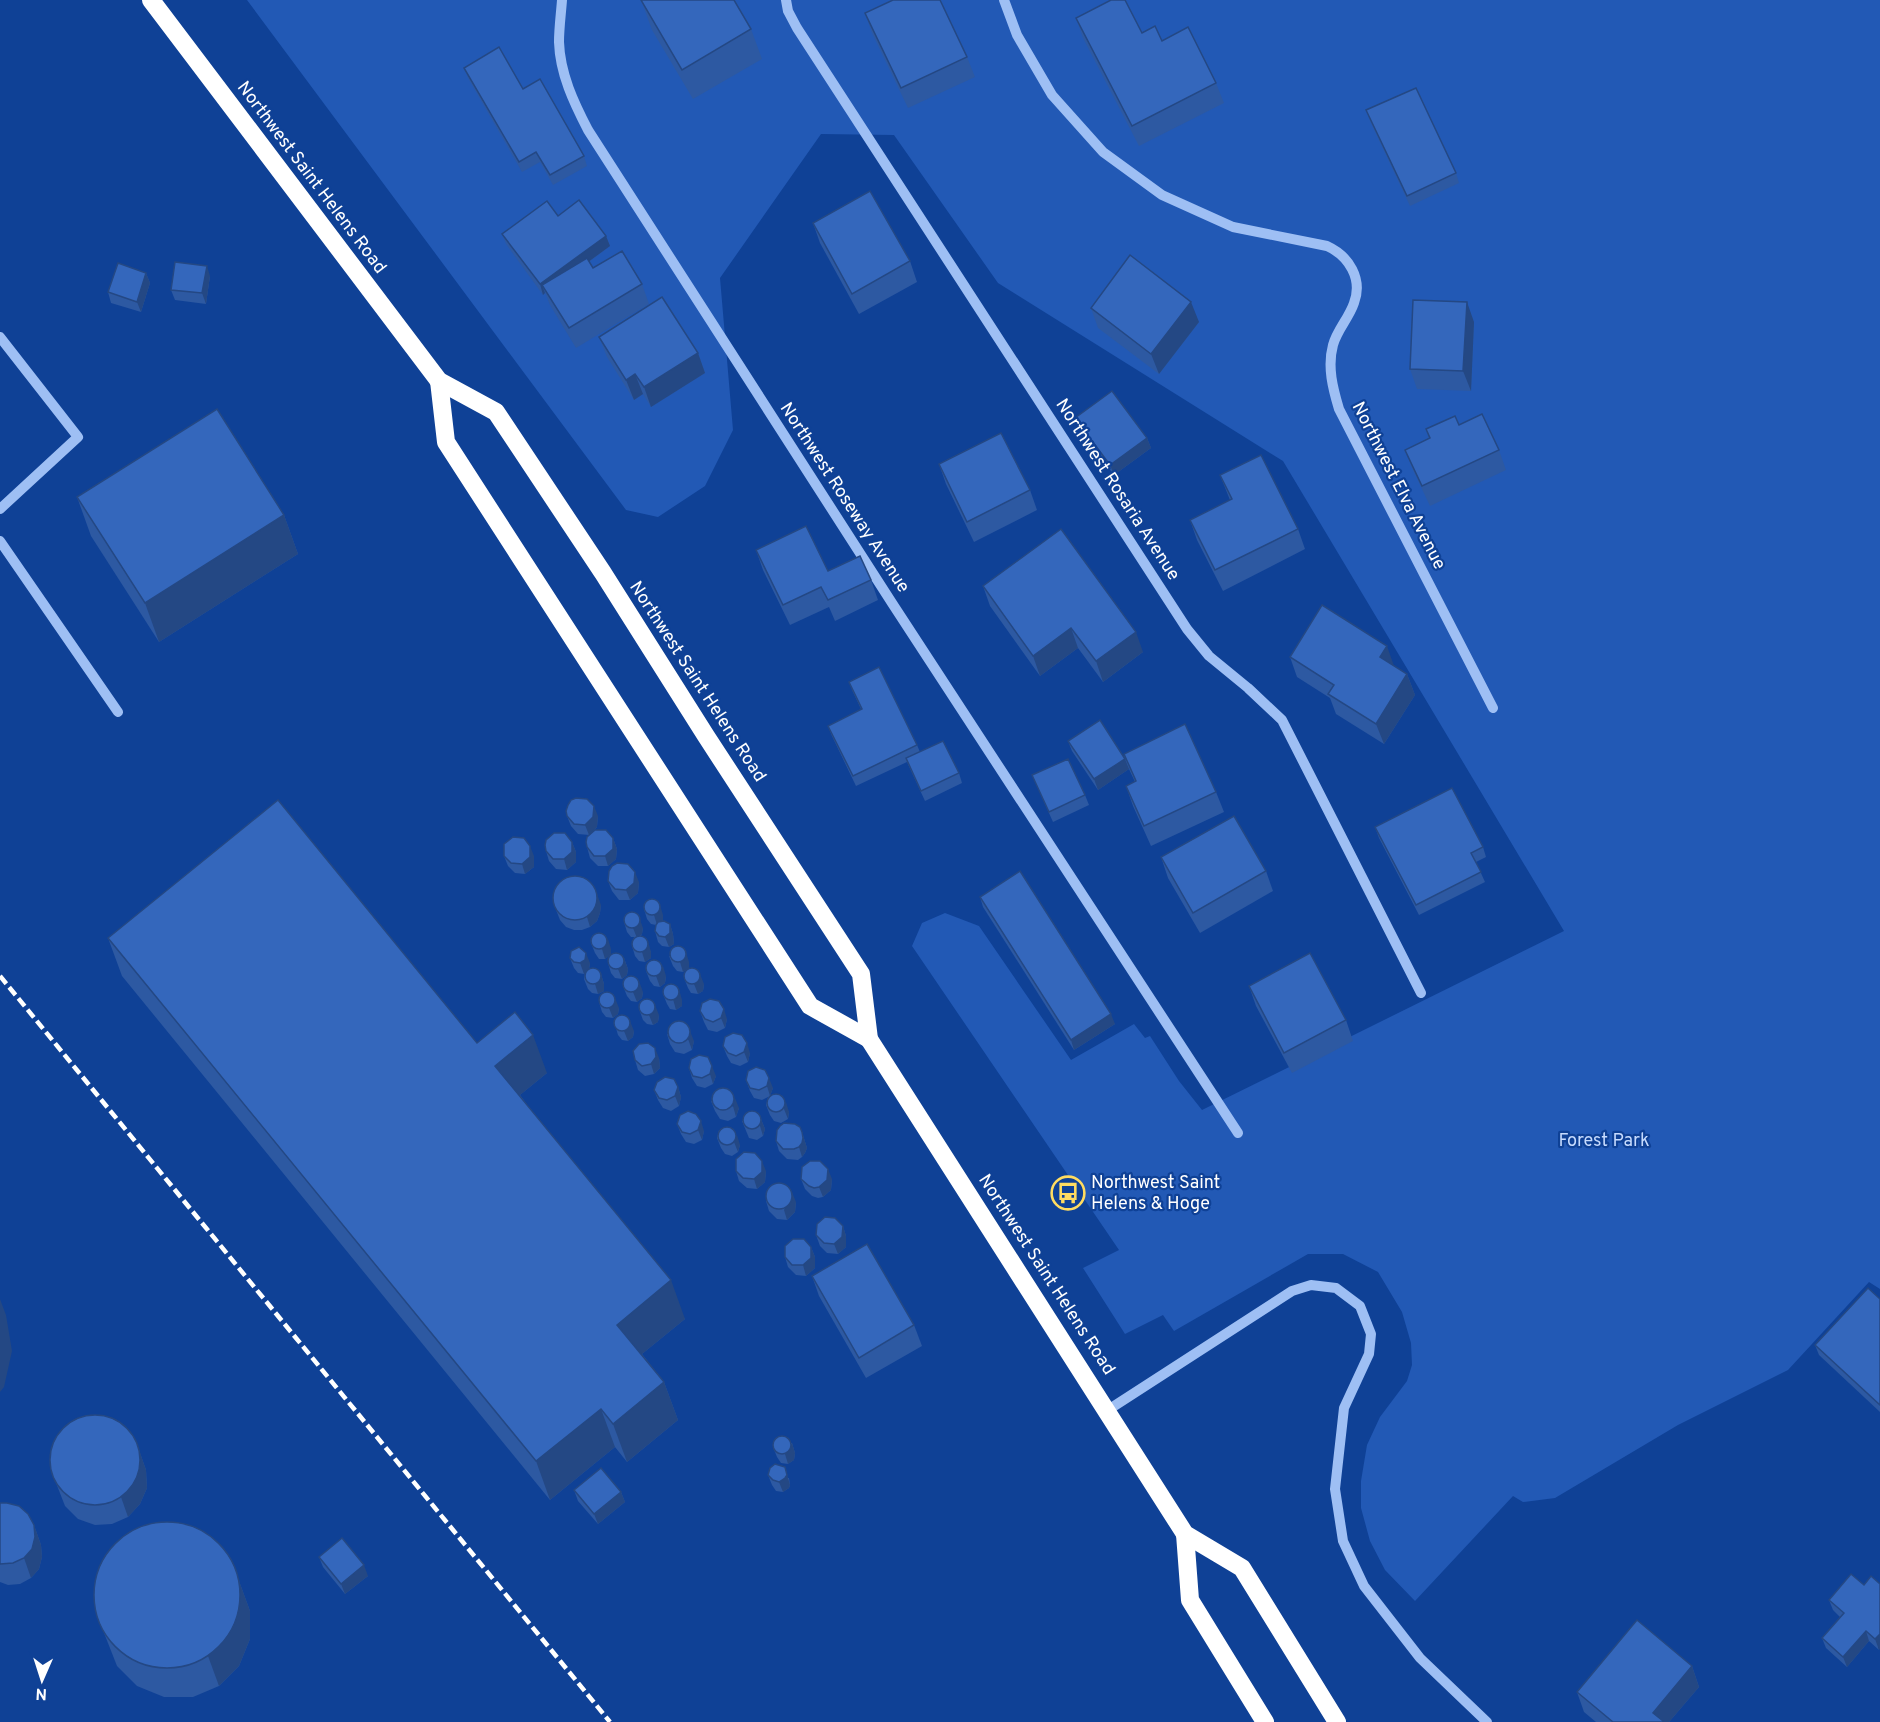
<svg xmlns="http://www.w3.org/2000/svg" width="1880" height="1722" font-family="Overpass,sans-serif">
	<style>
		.green { fill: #2259b5 }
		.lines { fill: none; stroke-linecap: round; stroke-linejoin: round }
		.minor { stroke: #9ebff4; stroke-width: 10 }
		.highway { stroke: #fff; stroke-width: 18 }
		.rail { stroke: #fff; stroke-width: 4.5; stroke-dasharray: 10 4.5; stroke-linecap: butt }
		.wall { fill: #2d59a2 }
		.shaded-wall { fill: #244884 }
		.building { fill: #3467bc; stroke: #244884; stroke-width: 1.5 }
		.labels { text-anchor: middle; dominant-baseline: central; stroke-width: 4.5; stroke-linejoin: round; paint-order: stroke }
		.street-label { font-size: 18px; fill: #fff; stroke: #0f4196 }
		.park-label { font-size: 18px; fill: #c6dbfe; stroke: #0f4196 }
		.poi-label { font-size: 18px; fill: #fff; stroke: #0f4196; text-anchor: start }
	</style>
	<rect width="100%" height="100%" fill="#0f4196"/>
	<polygon class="green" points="247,0 1880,0 1880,1289 1869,1282 1788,1370 1678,1425 1555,1498 1523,1502 1513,1496 1415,1601 1385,1570 1370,1541 1361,1508 1361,1481 1367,1445 1380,1417 1407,1381 1412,1365 1411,1343 1402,1312 1378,1272 1343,1254 1308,1254 1174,1331 1163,1315 1125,1334 1083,1268 1119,1250 912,946 922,923 945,913 979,926 1071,1060 1134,1024 1145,1038 1150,1036 1179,1081 1202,1110 1564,931 1283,461 998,283 894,135 821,134 720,278 733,430 705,486 658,517 626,510"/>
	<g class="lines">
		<g class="minor">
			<path d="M562 0C561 14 559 28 559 42 560 74 574 103 588 130L892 603 1238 1133"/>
			<polyline points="786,0 788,11 797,28 1187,629 1209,656 1248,688 1282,720 1421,993"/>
			<path d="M1004 0 1017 35 1052 95 1103 152 1162 195 1233 227 1327 246C1349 256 1363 279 1354 303 1349 318 1337 330 1333 345 1327 367 1333 389 1339 409L1493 708"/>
			<polyline points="0,337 78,437 0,509"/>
			<polyline points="0,541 118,712"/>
			<polyline points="1108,1410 1292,1291 1311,1285 1336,1288 1360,1306 1371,1334 1369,1354 1344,1408 1335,1489 1343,1541 1364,1586 1420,1658 1487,1722"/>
		</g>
		<g class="highway">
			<polyline points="151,0 439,381 496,412 603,573 706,736 861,974 869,1039 1185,1534 1242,1568 1337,1722"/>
			<polyline points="439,381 446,442 810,1006 869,1039"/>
			<polyline points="1185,1534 1190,1600 1265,1722"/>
		</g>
		<polyline class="rail" points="0,976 610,1722"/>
	</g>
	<g class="wall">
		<polygon points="641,0 751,29 762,59 693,99 652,30"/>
		<polygon points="865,13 967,57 975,77 908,108 872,33"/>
		<polygon points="1076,18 1142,33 1162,41 1216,83 1224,103 1139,146 1083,38"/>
		<polygon points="464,68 523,89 584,156 587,166 553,185 540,162 522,172 468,78"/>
		<polygon points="1366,110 1456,173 1459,183 1410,206 1370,121"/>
		<polygon points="558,216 606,236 610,246 589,262 593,268 642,284 649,304 576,348 550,305 545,293 543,295 506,244 502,234"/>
		<polygon points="813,223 910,261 917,282 859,314 820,243"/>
		<polygon points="146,273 150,283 141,312 111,303 108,292"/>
		<polygon points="210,276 206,304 175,300 171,290"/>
		<polygon points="1091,308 1199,322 1159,374 1098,328"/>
		<polygon points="1474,322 1471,391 1417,389 1410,369"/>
		<polygon points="599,337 698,353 705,373 651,407 643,394 634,400 607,357"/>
		<polygon points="1075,418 1147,438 1151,448 1114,475 1079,428"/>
		<polygon points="1459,425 1499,450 1506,470 1430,506 1413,470 1405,450 1429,439 1426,429"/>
		<polygon points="939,464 1030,490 1037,510 974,542 946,484"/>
		<polygon points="1220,475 1298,529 1305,549 1223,591 1197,540 1190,520 1230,500"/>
		<polygon points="77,497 284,515 298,554 159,642 91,536"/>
		<polygon points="756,550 828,571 871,580 878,600 835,621 829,607 790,625 763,570"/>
		<polygon points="983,586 1143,652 1103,682 1078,648 1040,676 990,606"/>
		<polygon points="1290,657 1394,666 1407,674 1415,695 1384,744 1336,714 1330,698 1297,677"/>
		<polygon points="849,682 917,745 920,752 959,773 962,783 925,801 907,762 856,786 832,736 828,726 861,709 853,692"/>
		<polygon points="1068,741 1124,756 1216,792 1224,812 1151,846 1133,806 1126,786 1135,782 1129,769 1098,790 1072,751"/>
		<polygon points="1032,775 1085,795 1089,805 1053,822"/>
		<polygon points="567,816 598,816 597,827 589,835 578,834 571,826"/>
		<polygon points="1375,827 1483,847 1486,857 1476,862 1485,882 1419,915 1379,838"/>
		<polygon points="613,838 617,849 616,859 608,866 598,866 590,858 587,847"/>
		<polygon points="572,842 576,852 576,862 567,870 556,869 549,861 546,851"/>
		<polygon points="504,856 534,856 534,867 525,874 515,873 508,866"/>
		<polygon points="1161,857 1266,871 1273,891 1200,933 1168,878"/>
		<polygon points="608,881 639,882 638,893 630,900 619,900 612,891"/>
		<polygon points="980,897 1115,1024 1074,1050 983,907"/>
		<polygon points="553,902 601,905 600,913 597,921 590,927 582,930 574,930 566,927 560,920"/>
		<polygon points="644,909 663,915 663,921 670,924 673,934 674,944 669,947 662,946 658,942 655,931 656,925 651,924 647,919"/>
		<polygon points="624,922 643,928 642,934 641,935 651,952 651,958 645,962 639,961 635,956 632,946 634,937 631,937 627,932"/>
		<polygon points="108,938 477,1043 547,1073 520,1095 685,1319 642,1354 664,1382 678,1420 627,1462 615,1447 550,1500 122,976"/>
		<polygon points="591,943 611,949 611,955 624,958 628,969 627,975 622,979 615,978 611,973 608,963 609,956 605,959 599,959 595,953"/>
		<polygon points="669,956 689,962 689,968 683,972 677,971 673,966"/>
		<polygon points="570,958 590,963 589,969 601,974 604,984 604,991 598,994 592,993 588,989 584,979 585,973 584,974 578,973 574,968"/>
		<polygon points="646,971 666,976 665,983 660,987 654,986 650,981"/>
		<polygon points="684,978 704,984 703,991 698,994 691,993 688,988"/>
		<polygon points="623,986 643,992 642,998 637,1002 631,1001 627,996"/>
		<polygon points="1249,986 1346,1020 1353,1041 1292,1073 1256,1006"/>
		<polygon points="663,994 682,1000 682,1006 676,1010 670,1009 667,1004"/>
		<polygon points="599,1002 619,1008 618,1014 613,1018 606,1017 602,1012"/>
		<polygon points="639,1009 659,1015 658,1022 653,1025 647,1024 643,1020"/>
		<polygon points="700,1011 727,1019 725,1028 717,1032 708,1030 704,1022"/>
		<polygon points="615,1025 634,1031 633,1037 628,1041 622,1040 618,1035"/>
		<polygon points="667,1034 694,1041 692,1050 684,1054 675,1052 670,1044"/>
		<polygon points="723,1046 750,1053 748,1062 740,1066 731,1063 727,1056"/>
		<polygon points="659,1058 660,1068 654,1074 645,1076 638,1070 635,1060"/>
		<polygon points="689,1068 716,1076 713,1084 705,1088 697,1086 692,1078"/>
		<polygon points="746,1080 773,1088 770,1096 789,1112 788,1119 781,1123 774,1121 770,1115 766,1105 768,1097 762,1100 754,1098 750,1091"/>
		<polygon points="678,1087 681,1097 679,1106 671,1111 663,1108 658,1100 654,1090"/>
		<polygon points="711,1101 739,1108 736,1117 728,1121 720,1119 715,1111"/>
		<polygon points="761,1119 765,1129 763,1136 757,1140 749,1138 742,1121"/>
		<polygon points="677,1124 704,1131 702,1140 694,1144 686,1142 681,1134"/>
		<polygon points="719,1130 740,1145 738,1152 732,1156 725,1154 721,1148 717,1138"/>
		<polygon points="802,1132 807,1148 805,1153 802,1157 798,1160 787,1159 779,1151 776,1141"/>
		<polygon points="736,1171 766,1171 765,1182 757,1189 747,1188 739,1181"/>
		<polygon points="801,1179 832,1179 831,1190 823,1197 818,1198 812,1196 805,1189"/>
		<polygon points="766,1201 796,1202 795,1212 787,1220 777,1219 769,1211"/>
		<polygon points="843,1226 846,1236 846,1247 838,1254 827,1253 820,1246 816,1235"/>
		<polygon points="811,1247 815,1257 815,1268 806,1276 796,1275 788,1267 785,1257"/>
		<polygon points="812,1276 914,1325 922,1346 866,1378 819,1296"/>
		<polygon points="1880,1299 1880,1412 1819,1355 1815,1345"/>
		<polygon points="792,1443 795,1453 794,1460 788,1464 781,1463 777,1457 773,1447"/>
		<polygon points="139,1450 146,1470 147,1488 140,1504 128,1517 112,1524 95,1525 78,1519 65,1506 51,1470"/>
		<polygon points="768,1475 789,1478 790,1485 789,1488 783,1492 776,1491 772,1485"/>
		<polygon points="574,1490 621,1492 625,1502 598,1524 578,1501"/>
		<polygon points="0,1503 34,1525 41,1545 42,1557 39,1569 31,1578 20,1584 8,1585 0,1582"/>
		<polygon points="319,1557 368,1576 345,1594 323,1567"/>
		<polygon points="239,1581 250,1611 250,1639 239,1666 219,1686 193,1697 164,1697 137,1686 117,1666 95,1610"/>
		<polygon points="1864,1585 1879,1650 1869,1641 1847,1667 1826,1648 1822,1638 1840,1617 1833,1610 1829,1600"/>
		<polygon points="1692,1666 1699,1687 1669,1722 1596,1722 1584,1712 1577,1692"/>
	</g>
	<g class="shaded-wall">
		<polygon points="606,236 610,246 547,292 542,285 545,293 543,295 540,284"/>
		<polygon points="207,266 210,276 206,304 202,293"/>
		<polygon points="146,273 150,283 141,312 137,302"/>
		<polygon points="1191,302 1199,322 1159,374 1151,354"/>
		<polygon points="1467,302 1474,322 1471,391 1463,371"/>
		<polygon points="698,353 705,373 651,407 644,387"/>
		<polygon points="635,374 643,394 634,400 626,380"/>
		<polygon points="1147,438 1151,448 1114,475 1110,465"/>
		<polygon points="284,515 298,554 159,642 145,603"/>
		<polygon points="1071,628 1078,648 1040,676 1033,656"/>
		<polygon points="1136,632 1143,652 1103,682 1096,661"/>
		<polygon points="1387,646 1394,666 1380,657"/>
		<polygon points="1407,674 1415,695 1384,744 1376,724"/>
		<polygon points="1125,759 1129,769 1098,790 1094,779"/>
		<polygon points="594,806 598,816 597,827 589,835 585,825"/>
		<polygon points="613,838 617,849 616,859 608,866 605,856"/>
		<polygon points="572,842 576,852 576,862 567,870 564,859"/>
		<polygon points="530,846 534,856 534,867 525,874 522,864"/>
		<polygon points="635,872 639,882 638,893 630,900 626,890"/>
		<polygon points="597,894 601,905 600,913 597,921 590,927 587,917"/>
		<polygon points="660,905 663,915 663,922 657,925 654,915"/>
		<polygon points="639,917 643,928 642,934 637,938 633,928"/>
		<polygon points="670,924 673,934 674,944 669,947 665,937"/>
		<polygon points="608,939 611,949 611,955 605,959 602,949"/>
		<polygon points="648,941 651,952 651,958 645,962 642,952"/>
		<polygon points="686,952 689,962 689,968 683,972 680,962"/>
		<polygon points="586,953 590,963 589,970 584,974 580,963"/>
		<polygon points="624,958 628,969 627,975 622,979 618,969"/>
		<polygon points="663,966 666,976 665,983 660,987 656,976"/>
		<polygon points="601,974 604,984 604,991 598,994 595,984"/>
		<polygon points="700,974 704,984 703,991 698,994 694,984"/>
		<polygon points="639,981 643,992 642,998 637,1002 633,992"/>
		<polygon points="679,989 682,1000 682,1006 676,1010 673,999"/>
		<polygon points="615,998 619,1008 618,1014 613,1018 609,1008"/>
		<polygon points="655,1005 659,1015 658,1022 653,1025 649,1015"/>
		<polygon points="724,1009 727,1019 725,1028 721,1018"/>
		<polygon points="1111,1014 1115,1024 1074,1050 1071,1040"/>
		<polygon points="630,1021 634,1031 633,1037 628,1041 624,1031"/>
		<polygon points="690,1031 694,1041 692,1050 688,1039"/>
		<polygon points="533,1035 547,1073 509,1104 495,1066"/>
		<polygon points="747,1043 750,1053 748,1062 744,1052"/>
		<polygon points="655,1048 659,1058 660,1068 654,1074 651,1064"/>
		<polygon points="712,1066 716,1076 713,1084 710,1074"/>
		<polygon points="769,1078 773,1088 770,1096 767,1086"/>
		<polygon points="678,1087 681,1097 679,1106 675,1096"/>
		<polygon points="735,1098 739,1108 736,1117 733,1106"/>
		<polygon points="786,1102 789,1112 788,1119 784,1109"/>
		<polygon points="761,1119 765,1129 763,1136 760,1126"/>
		<polygon points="701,1121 704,1131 702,1140 698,1130"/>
		<polygon points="802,1132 807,1148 805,1153 802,1157 799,1147"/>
		<polygon points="737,1135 740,1145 738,1152 734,1142"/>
		<polygon points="762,1161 766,1171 765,1182 757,1189 754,1179"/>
		<polygon points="828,1169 832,1179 831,1190 823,1197 819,1187"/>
		<polygon points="792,1192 796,1202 795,1212 787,1220 784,1210"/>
		<polygon points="843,1226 846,1236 846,1247 838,1254 834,1244"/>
		<polygon points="811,1247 815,1257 815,1268 806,1276 803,1265"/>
		<polygon points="671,1280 685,1319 631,1363 617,1325"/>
		<polygon points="0,1299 6,1315 12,1351 4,1387 0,1392"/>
		<polygon points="664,1382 678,1420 627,1462 613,1424"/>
		<polygon points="601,1409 615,1447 550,1500 536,1461"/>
		<polygon points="792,1443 795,1453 794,1460 788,1464 785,1454"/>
		<polygon points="139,1450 146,1470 147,1488 140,1504 128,1517 121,1497"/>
		<polygon points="785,1467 790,1485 789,1488 783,1492 779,1482"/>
		<polygon points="621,1492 625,1502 598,1524 594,1514"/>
		<polygon points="34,1525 41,1545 42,1557 39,1569 31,1578 24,1558"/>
		<polygon points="364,1565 368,1576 345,1594 341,1584"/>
		<polygon points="239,1581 250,1611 250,1639 239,1666 219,1686 208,1656"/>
		<polygon points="1866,1631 1869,1641 1847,1667 1843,1657"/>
		<polygon points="1880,1634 1880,1649 1879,1650 1875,1639"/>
		<polygon points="1692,1666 1699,1687 1669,1722 1656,1722 1653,1713"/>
	</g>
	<g class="building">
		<polygon points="641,0 734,0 751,29 682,70"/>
		<polygon points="893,0 940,0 967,57 901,88 865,13"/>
		<polygon points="1111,0 1125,0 1142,33 1155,26 1162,41 1188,27 1216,83 1132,126 1076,18"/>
		<polygon points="499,47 523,89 540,79 584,156 550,175 536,152 519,162 464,68"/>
		<polygon points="1416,88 1456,173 1407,196 1366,110"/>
		<polygon points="870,191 910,261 852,294 813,223"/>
		<polygon points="579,200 606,236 540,284 502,234 547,201 558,216"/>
		<polygon points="622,251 642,284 569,328 542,285 587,258 593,268"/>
		<polygon points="1130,255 1191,302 1151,354 1091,308"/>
		<polygon points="175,262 207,266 202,293 171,290"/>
		<polygon points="118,263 146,273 137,302 108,292"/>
		<polygon points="662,297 698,353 644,387 635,374 626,380 599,337"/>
		<polygon points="1413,300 1467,302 1463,371 1410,369"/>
		<polygon points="1112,391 1147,438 1110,465 1075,418"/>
		<polygon points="217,409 284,515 145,603 77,497"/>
		<polygon points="1482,414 1499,450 1422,486 1405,450 1430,438 1426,429 1455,416 1459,425"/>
		<polygon points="1001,433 1030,490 967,522 939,464"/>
		<polygon points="1261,455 1298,529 1215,570 1190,520 1232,499 1220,475"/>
		<polygon points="806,526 828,571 860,556 871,580 828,600 821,587 783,605 756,550"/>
		<polygon points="1061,529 1136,632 1096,661 1071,628 1033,656 983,586"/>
		<polygon points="1322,605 1387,646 1380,657 1407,674 1376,724 1328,694 1334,685 1290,657"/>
		<polygon points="879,667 917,745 853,776 828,726 862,709 849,682"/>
		<polygon points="1100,720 1125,759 1094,779 1068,741"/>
		<polygon points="1185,724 1216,792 1144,826 1126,786 1136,781 1124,754"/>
		<polygon points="943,741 959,773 921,791 906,758"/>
		<polygon points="1068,759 1085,795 1049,812 1032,775"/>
		<polygon points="1452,788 1483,847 1471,853 1481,872 1416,905 1375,827"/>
		<polygon points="576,798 587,799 594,806 593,817 585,825 574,824 567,816 566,811 568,805 571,800"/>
		<polygon points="278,800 477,1043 515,1012 533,1035 495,1066 671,1280 617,1325 664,1382 613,1424 601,1409 536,1461 108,938"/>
		<polygon points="1234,816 1266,871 1193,913 1161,857"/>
		<polygon points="595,830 606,830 613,838 613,849 605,856 594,856 587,847 586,842 587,837"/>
		<polygon points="554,833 565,833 572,842 572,852 564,859 553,859 546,851 545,845 546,840"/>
		<polygon points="513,837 524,838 530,846 530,857 522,864 511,863 504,856 504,844"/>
		<polygon points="617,863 628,864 635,872 634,883 626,890 615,889 608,881 609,871 612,866"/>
		<polygon points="1020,871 1111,1014 1071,1040 980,897"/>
		<circle cx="575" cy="898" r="22"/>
		<circle cx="652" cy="907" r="8"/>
		<circle cx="632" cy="920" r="8"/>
		<polygon points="664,921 670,924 670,933 665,937 659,936 655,931 656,925 658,922"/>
		<circle cx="599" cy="941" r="8"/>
		<circle cx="640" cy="944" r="8"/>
		<circle cx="678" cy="954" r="8"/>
		<polygon points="579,947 586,953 585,960 580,963 574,962 570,958 571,951"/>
		<polygon points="1310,953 1346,1020 1284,1053 1249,986"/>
		<circle cx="616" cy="961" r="8"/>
		<circle cx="654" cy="968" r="8"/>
		<circle cx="692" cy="976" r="8"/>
		<circle cx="593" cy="976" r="8"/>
		<circle cx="631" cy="984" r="8"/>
		<circle cx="671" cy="992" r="8"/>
		<circle cx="607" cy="1000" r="8"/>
		<polygon points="710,999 719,1001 724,1009 721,1018 713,1022 705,1019 700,1011 702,1003"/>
		<circle cx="647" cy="1007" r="8"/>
		<circle cx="622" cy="1023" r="8"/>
		<circle cx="679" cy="1032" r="11"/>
		<polygon points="733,1033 742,1035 747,1043 744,1052 736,1056 728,1053 723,1046 725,1037"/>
		<polygon points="648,1043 655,1048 656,1057 651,1064 642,1066 635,1060 633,1051 639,1044"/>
		<polygon points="699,1055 708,1057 712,1066 710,1074 702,1078 693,1076 689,1068 691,1059"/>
		<polygon points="756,1067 765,1070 769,1078 767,1086 759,1090 750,1088 746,1080 748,1071"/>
		<polygon points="665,1077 674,1079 678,1087 675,1096 667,1100 659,1098 654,1090 657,1082"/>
		<circle cx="723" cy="1099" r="11"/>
		<circle cx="776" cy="1103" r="9"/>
		<circle cx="752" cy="1120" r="9"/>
		<polygon points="688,1111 696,1114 701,1121 698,1130 690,1134 682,1132 677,1124 680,1115"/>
		<polygon points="784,1123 795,1124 800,1127 802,1132 803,1138 802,1143 799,1147 794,1149 783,1149 776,1141 777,1130 780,1126"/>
		<circle cx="727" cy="1136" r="9"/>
		<polygon points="744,1152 755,1153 762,1161 762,1172 754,1179 743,1178 736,1171 736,1159"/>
		<polygon points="810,1161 820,1161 828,1169 827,1180 819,1187 814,1188 809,1186 801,1179 802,1167"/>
		<circle cx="779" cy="1196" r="13"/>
		<polygon points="825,1217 835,1218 843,1226 842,1237 834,1244 824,1243 816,1235 817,1224"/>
		<polygon points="793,1239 804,1239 811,1247 811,1258 803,1265 792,1265 785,1257 785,1246"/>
		<polygon points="867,1244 914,1325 859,1358 812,1276"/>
		<polygon points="1868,1288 1880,1299 1880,1405 1815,1345"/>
		<circle cx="95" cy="1460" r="45"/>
		<circle cx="782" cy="1445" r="9"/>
		<polygon points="775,1464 785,1467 787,1475 785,1478 779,1482 773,1480 768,1475 770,1468"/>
		<polygon points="601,1468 621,1492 594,1514 574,1490"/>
		<polygon points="0,1503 7,1503 19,1506 28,1514 34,1525 35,1537 32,1549 24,1558 13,1563 0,1564"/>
		<circle cx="167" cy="1595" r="73"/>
		<polygon points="342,1538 364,1565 341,1584 319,1557"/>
		<polygon points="1851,1574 1864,1585 1871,1576 1880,1584 1880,1634 1875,1639 1866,1631 1843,1657 1822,1638 1844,1613 1829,1600"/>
		<polygon points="1637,1620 1692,1666 1653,1713 1663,1721 1662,1722 1613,1722 1577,1692"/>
	</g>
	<defs>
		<g id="bus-ring" transform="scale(1.725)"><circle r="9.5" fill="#0f4196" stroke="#ffdc61" stroke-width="1.5"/><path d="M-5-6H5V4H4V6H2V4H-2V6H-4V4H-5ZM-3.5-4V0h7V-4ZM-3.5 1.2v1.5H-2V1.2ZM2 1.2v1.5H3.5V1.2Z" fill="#ffdc61"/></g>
	</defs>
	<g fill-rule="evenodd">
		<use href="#bus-ring" x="1068" y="1193"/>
	</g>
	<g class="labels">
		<g class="street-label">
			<text transform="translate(311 178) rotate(53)">Northwest Saint Helens Road</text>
			<text transform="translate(1398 486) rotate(63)">Northwest Elva Avenue</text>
			<text transform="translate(1117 490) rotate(57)">Northwest Rosaria Avenue</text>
			<text transform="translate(844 498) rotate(57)">Northwest Roseway Avenue</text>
			<text transform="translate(697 682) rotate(57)">Northwest Saint Helens Road</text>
			<text transform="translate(1046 1275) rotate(57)">Northwest Saint Helens Road</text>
		</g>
		<g class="park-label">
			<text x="1604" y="1141">Forest Park</text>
		</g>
		<g class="poi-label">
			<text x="1091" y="1183">Northwest Saint<tspan x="1091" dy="21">Helens &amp; Hoge</tspan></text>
		</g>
	</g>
	<g transform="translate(42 1680) rotate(183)" stroke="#0f4196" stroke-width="4.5" paint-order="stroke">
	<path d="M0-4.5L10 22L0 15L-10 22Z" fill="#ffffff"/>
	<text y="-9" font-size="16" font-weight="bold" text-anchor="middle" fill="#ffffff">N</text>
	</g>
</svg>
